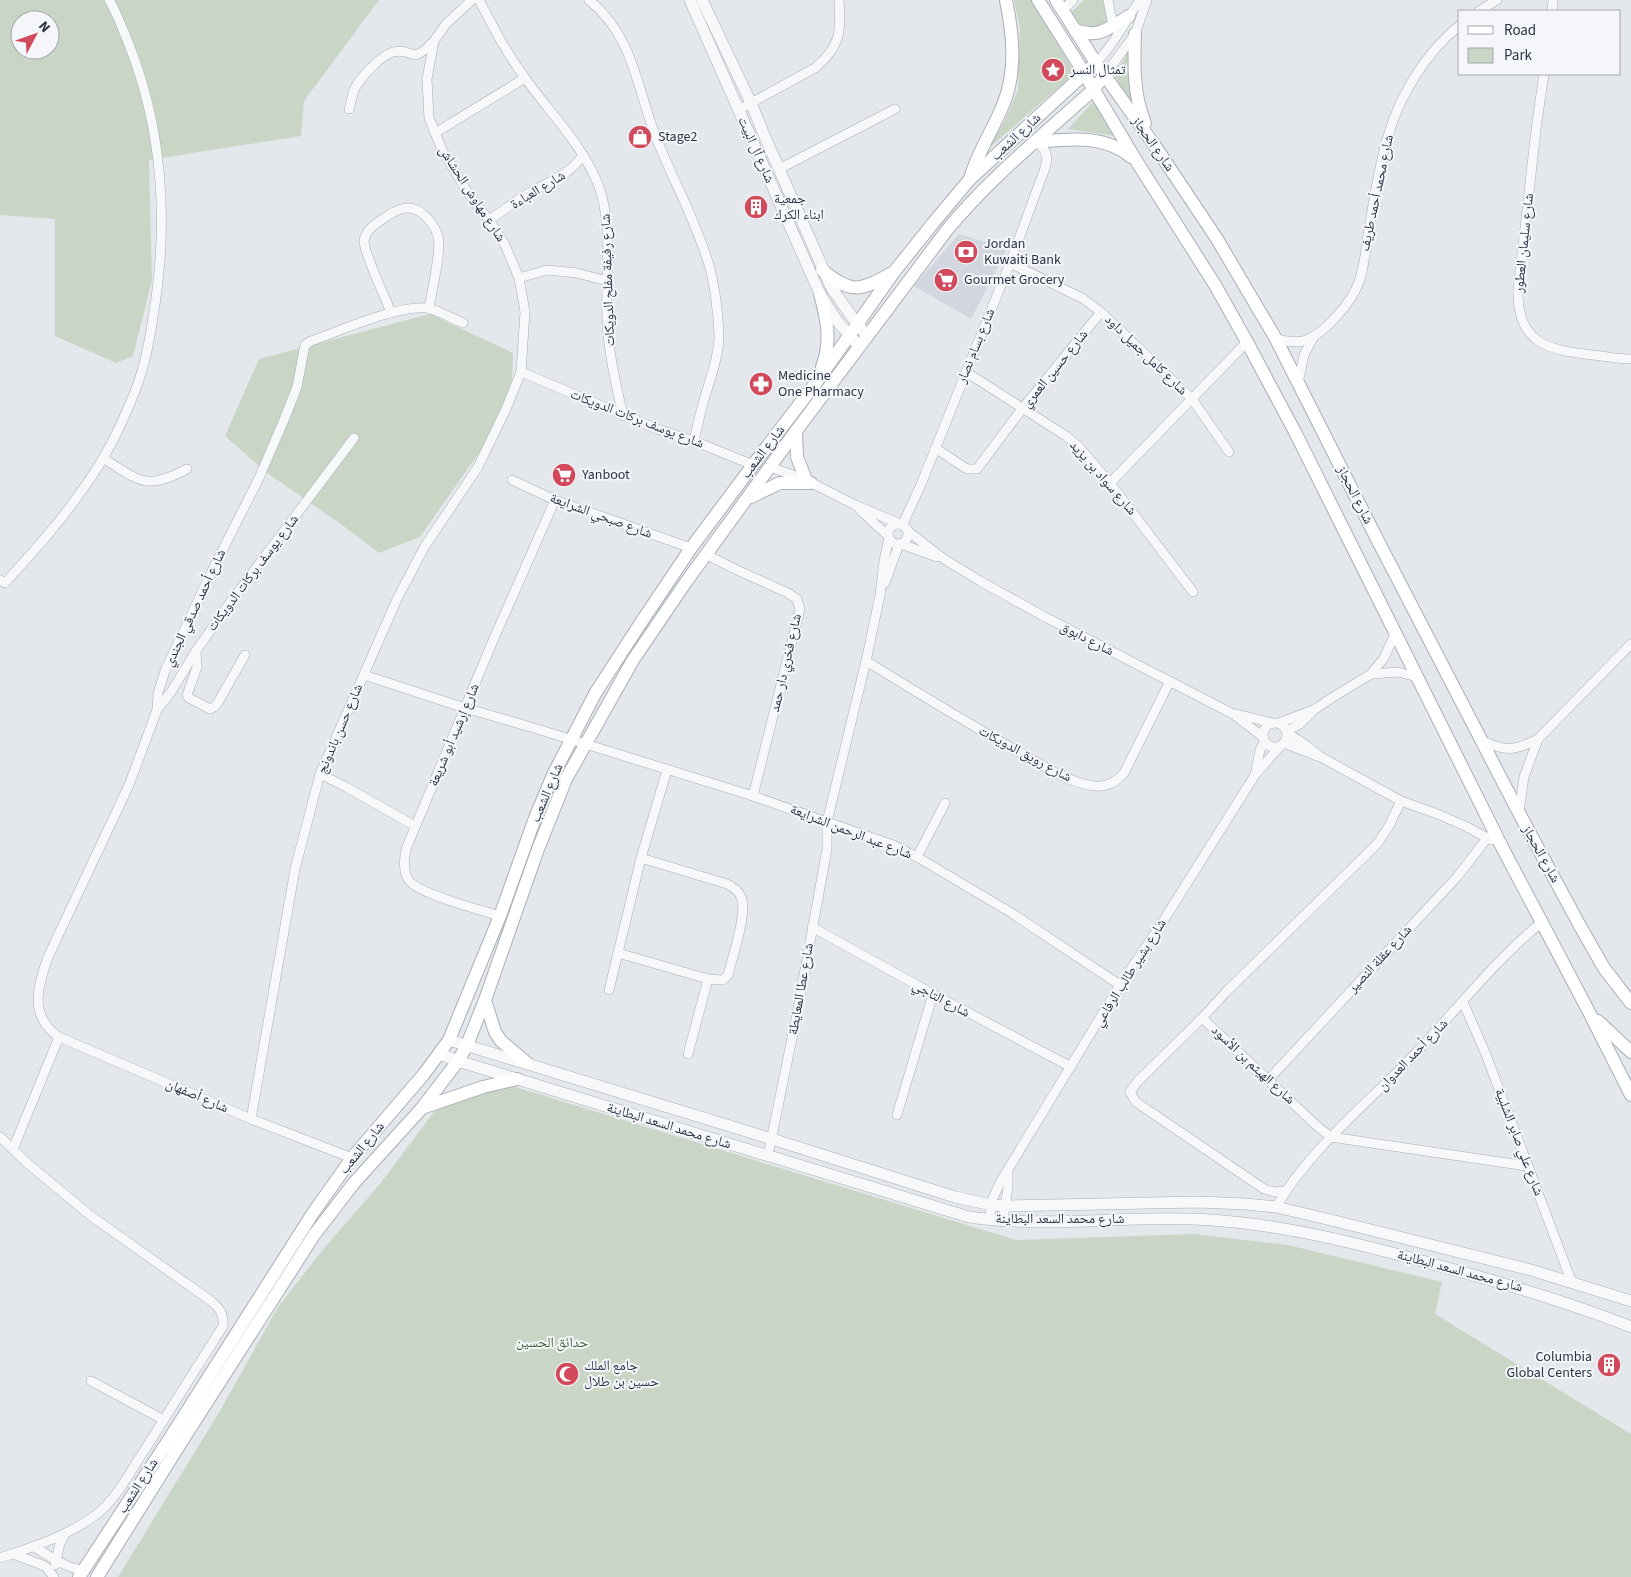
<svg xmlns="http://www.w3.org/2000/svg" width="1631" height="1577" font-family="'Source Sans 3','Noto Naskh Arabic',sans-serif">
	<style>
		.built { fill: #d2d6de }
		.green { fill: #c9d6c5; fill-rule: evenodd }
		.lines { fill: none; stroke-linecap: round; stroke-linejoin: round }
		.minor-casing { stroke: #a9aeb7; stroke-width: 10 }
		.tertiary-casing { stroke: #a9aeb7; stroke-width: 12 }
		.secondary-casing { stroke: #a9aeb7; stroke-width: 14 }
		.minor { stroke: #f7f8fa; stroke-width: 9 }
		.tertiary { stroke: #f7f8fa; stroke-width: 11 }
		.secondary { stroke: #fff; stroke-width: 12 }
		.labels { text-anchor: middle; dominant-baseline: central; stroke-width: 4; stroke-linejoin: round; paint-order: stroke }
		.poi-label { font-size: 14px; fill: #2b3445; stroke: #f4f6f9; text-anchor: start }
		.street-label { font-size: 14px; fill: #2b3445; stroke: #f4f6f9 }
		.park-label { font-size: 14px; fill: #3f6138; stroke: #f4f6f9 }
	</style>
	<rect width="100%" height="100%" fill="#e4e7ec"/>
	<polygon class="built" points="959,234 1007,249 971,319 914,286"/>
	<g class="green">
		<path d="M0 0H379L304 101 301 136 149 160 152 280 133 356 116 363 55 336V219L0 215ZM20 20H50V50H20Z"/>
		<polygon points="1014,0 1031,0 1075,73 989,148 1005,120 1018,90 1020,28"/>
		<path d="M1084 0H1108L1110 18C1100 26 1094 30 1081 27L1071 12Z"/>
		<polygon points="1128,51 1127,71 1134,106 1114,76"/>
		<polygon points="1093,102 1116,136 1068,129"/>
		<polygon points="430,314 513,353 512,382 488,440 420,537 379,553 341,524 267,473 225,436 259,359"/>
		<polygon points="512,1086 1016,1240 1194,1234 1288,1245 1442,1282 1435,1314 1631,1434 1631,1577 118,1577 220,1411 278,1307 325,1247 380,1184 436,1109 473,1094"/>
	</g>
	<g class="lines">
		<g class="minor-casing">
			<g id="minor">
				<path d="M479 0C493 27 507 54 525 78 550 113 581 143 598 184 614 226 605 274 607 319 608 351 616 384 623 416"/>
				<path d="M589 0C634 36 637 90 657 140 673 179 693 216 706 256 714 277 718 311 719 334 719 357 710 379 704 400 700 414 697 427 694 441"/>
				<polyline points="1108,0 1113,25"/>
				<polyline points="1062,11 1073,0"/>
				<polyline points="1479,11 1497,0"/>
				<polyline points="1552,11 1553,0"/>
				<path d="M1096 63C1114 45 1125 21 1140 0"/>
				<path d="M1544 74 1537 121 1518 290C1517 343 1547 350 1592 355 1605 356 1618 359 1631 359"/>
				<polyline points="1104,76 1135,34 1147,0"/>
				<path d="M349 109C351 103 352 96 354 90 359 79 381 55 393 52 416 47 409 67 434 41"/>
				<path d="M738 110 815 68C841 46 841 32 839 0"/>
				<polyline points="435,133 525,78"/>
				<polyline points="779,169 895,109"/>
				<path d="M489 220C503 211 515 201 529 193 549 181 569 176 583 155"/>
				<polyline points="1010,263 1082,298 1101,312 1192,399 1229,452"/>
				<polyline points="519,278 547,270 577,273 607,281"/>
				<path d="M391 313C386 298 364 254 364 241 365 232 372 226 380 221 397 208 413 200 429 220 433 225 437 231 438 237 442 251 431 292 429 309"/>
				<path d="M1276 339C1285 341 1294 343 1303 341 1324 335 1352 302 1359 282 1365 265 1366 246 1369 229 1374 198 1379 166 1388 136 1400 95 1426 52 1460 25"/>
				<polyline points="521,372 657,429 694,441 753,465"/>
				<polyline points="966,372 1066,436 1079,447 1110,483 1193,592"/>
				<polyline points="1298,383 1304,355 1314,336"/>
				<polyline points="935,448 967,469 977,469 1022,409 1101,312"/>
				<path d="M103 458C139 481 146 491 187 469"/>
				<polyline points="770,467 806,480 855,505 898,523"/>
				<polyline points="512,480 555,500 691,548"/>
				<polyline points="1110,483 1247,342"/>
				<polyline points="860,510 888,536"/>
				<circle cx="898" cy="534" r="10"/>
				<path d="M903 524 922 482 1010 263 1045 168C1049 156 1046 149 1036 142"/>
				<polyline points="909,532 944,559 980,581 1045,617 1233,714 1263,737"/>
				<polyline points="901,544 937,557"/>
				<polyline points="707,555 737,570 788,593 797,599 800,609 753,796"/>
				<path d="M0 580 5 583C31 554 58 525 80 493 101 465 118 433 131 401 143 374 149 346 153 317 169 224 163 129 128 42 122 28 117 13 109 0"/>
				<polyline points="885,583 899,544"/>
				<polyline points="196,651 197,667 187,695 189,698 210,709 214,707 217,704 245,655"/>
				<path d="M866 661C916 692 966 722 1017 751 1041 764 1066 782 1094 786 1107 787 1115 783 1124 773L1170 681"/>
				<polyline points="1371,674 1398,672 1417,677"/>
				<polyline points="364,675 465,708 534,728 753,796 893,845 917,857 1010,912 1120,985"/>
				<polyline points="157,710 171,692 196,651 226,608 354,438"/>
				<polyline points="1236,714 1272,723"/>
				<circle cx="1275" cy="735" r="12"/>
				<polyline points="1279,723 1313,710"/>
				<polyline points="1287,731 1300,724 1315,709 1338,694 1371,674 1384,658 1395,634"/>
				<polyline points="1287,733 1306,745 1319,756 1401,801 1440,815 1467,827 1491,840"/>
				<path d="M1481 740C1506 752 1514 751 1538 739L1631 644"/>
				<polyline points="1284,743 1317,756"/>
				<polyline points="320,774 346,787 415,826"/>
				<polyline points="1255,775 1260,750 1265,741"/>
				<polyline points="1519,813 1524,777 1538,739"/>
				<polyline points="917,857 945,803"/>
				<path d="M500 916C482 910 416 894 408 879 403 870 404 859 406 849L492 643 555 500"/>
				<polyline points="812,927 933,994 1071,1067"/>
				<path d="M618 953 708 979 723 980 728 975C732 958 748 912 741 897 739 891 733 887 727 884L641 858"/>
				<polyline points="609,990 641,858 667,770"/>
				<polyline points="1463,1002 1485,1052 1572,1283"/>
				<polyline points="1202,1018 1318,1127 1331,1137 1527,1166"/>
				<polyline points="688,1054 708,979"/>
				<polyline points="1269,1079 1457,877 1488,837"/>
				<polyline points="897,1115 933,994"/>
				<polyline points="251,1119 295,869 320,774 398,597 425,546 478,467 506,409 521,372 525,312 519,278 505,245 489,220 470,196 443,152 429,118 427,79 434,41 446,24 472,0"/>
				<path d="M0 1137 27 1163 91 1216 211 1301C220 1309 224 1313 223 1326 197 1367 171 1409 144 1451 129 1473 116 1501 93 1517 65 1537 32 1547 0 1558"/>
				<polyline points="13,1149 59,1037"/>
				<polyline points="768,1155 796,1019 827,849 827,822 866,661 880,595 884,561 889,538"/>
				<path d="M352 1158 251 1119 59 1037C28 1016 38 986 48 957L129 785 157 710 158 693 165 671 210 575 259 478 284 420 297 387 305 345 311 341C340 331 397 305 427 308 438 310 451 318 463 323"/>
				<polyline points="1286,1191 1274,1192 1264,1189 1136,1102 1130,1092 1138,1081 1202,1018 1227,991 1377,844 1389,826 1401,801"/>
				<path d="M1276 1207C1310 1149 1366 1105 1413 1056 1456 1011 1494 961 1542 922"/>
				<polyline points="989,1220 993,1198 1001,1181 1120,985 1160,926 1255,775 1280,746"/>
				<polyline points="1003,1221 1008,1187 1008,1172"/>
				<polyline points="91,1381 164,1420"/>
				<path d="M34 1547C49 1555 66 1569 84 1570"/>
				<polyline points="13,1554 45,1566 54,1577"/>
				<polyline points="55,1565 60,1543 65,1534"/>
			</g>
		</g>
		<g class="tertiary-casing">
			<g id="tertiary">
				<polyline points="690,0 820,294 837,321 859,346"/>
				<polyline points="702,0 751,103 765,137 831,287 857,324 867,335"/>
				<polyline points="449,1040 772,1139 955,1197 992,1205 1005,1206 1198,1202 1246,1204 1276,1207 1327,1219 1531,1270 1631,1301"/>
				<path d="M440 1054 458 1061 969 1217C1049 1229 1131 1214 1211 1220 1286 1225 1360 1244 1433 1264 1500 1282 1566 1301 1631 1327"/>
			</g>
		</g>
		<g class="secondary-casing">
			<g id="secondary">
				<polyline points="1038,0 1078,63 1137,162 1215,285 1247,342 1295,432 1502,847 1589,1012 1631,1095"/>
				<polyline points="1056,0 1096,63 1155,146 1217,239 1276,339 1377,539 1519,813 1580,926 1604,968 1631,1003"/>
				<path d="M1075 30C1100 39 1108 28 1129 16"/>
				<path d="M1135 34C1134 64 1133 95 1145 123"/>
				<path d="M1036 142C1069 139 1104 134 1131 157"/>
				<path d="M970 179C977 153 993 130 1003 105 1017 72 1013 34 1006 0"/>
				<path d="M822 270C850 293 860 292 890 274"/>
				<path d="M820 294C827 319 832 342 822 367"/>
				<polyline points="796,431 797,457 806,480"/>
				<polyline points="751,497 780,483 811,483"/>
				<polyline points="485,1000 495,1032 501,1041 527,1063"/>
				<polyline points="1598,1021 1631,1052"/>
				<polyline points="422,1108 483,1087 517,1079"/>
				<polyline points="79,1577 168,1441 313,1213 352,1158 424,1074 449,1040 500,916 535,818 553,775 596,692 642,621 691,548 753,465 815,384 894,272 934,222 970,179 1096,63"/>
				<path d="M97 1577 180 1444 314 1235 354 1183 422 1108 458 1061 467 1045 485 1000 538 849 566 779 633 660 686 582 796 431 947 230C990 178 1043 135 1093 90L1104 76"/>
			</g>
		</g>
		<use href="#minor" class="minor"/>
		<use href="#tertiary" class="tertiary"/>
		<use href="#secondary" class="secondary"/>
	</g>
	<defs>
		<g id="sight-disc" transform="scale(1.25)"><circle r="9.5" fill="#d1495b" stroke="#f4f6f9"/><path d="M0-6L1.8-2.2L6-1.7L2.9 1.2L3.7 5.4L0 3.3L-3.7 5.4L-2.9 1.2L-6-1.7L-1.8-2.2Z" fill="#fff"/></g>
		<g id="shop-disc" transform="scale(1.25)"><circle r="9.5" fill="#d1495b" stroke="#f4f6f9"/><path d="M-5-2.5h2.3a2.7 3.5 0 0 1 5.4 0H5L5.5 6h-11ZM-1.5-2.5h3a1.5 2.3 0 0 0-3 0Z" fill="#fff"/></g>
		<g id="building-disc" transform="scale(1.25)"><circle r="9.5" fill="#d1495b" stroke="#f4f6f9"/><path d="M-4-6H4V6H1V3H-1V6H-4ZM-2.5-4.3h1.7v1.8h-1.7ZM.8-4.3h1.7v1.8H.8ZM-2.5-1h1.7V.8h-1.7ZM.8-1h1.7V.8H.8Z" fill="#fff"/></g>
		<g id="bank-disc" transform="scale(1.25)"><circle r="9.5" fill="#d1495b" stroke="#f4f6f9"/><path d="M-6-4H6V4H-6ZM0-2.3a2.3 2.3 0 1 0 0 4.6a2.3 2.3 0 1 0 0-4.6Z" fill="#fff"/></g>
		<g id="supermarket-disc" transform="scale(1.25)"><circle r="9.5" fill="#d1495b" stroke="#f4f6f9"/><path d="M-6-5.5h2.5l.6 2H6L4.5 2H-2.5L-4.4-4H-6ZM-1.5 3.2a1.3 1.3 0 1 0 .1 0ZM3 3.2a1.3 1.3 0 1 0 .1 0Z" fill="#fff"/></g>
		<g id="pharmacy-disc" transform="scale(1.25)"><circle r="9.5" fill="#d1495b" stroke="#f4f6f9"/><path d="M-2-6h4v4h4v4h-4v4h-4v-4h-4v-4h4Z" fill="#fff"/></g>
		<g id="mosque-disc" transform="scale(1.25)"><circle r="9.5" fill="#d1495b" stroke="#f4f6f9"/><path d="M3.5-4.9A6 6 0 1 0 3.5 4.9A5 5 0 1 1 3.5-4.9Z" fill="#fff"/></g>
	</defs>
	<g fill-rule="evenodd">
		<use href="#sight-disc" x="1053" y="70"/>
		<use href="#shop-disc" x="640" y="137"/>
		<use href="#building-disc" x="756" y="207"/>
		<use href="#bank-disc" x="966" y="252"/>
		<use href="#supermarket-disc" x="946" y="280"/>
		<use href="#pharmacy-disc" x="761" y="384"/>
		<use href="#supermarket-disc" x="564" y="475"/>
		<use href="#building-disc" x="1609" y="1365"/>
		<use href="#mosque-disc" x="567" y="1374"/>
	</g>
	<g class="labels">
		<g class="poi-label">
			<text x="1070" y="70">تمثال النسر</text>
			<text x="658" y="137">Stage2</text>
			<text x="774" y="199">جمعية<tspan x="774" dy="16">ابناء الكرك</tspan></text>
			<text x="984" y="244">Jordan<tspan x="984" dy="16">Kuwaiti Bank</tspan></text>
			<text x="964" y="280">Gourmet Grocery</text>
			<text x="778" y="376">Medicine<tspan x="778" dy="16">One Pharmacy</tspan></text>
			<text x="582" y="475">Yanboot</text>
			<text x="1592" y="1357" text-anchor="end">Columbia<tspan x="1592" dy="16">Global Centers</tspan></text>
			<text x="584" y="1366">جامع الملك<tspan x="584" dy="16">حسين بن طلال</tspan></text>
		</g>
		<g class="street-label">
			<text transform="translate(1016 137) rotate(-43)">شارع الشعب</text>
			<text transform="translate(1153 144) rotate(55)">شارع الحجاز</text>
			<text transform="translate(756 150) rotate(66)">شارع آل البيت</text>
			<text transform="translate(538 190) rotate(-31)">شارع العباءة</text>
			<text transform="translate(1377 193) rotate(-78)">شارع محمد أحمد طريف</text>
			<text transform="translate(472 194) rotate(57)">شارع مهاوش الحشاش</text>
			<text transform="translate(1524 243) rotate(-84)">شارع سليمان العطور</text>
			<text transform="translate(608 280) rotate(-92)">شارع رفيفة مفلح الدويكات</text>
			<text transform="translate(976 346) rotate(-68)">شارع بسام نصار</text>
			<text transform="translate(1146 355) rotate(44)">شارع كامل جميل داود</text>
			<text transform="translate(1055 369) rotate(-51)">شارع حسين العمري</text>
			<text transform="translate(637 419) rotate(21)">شارع يوسف بركات الدويكات</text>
			<text transform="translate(763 452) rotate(-53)">شارع الشعب</text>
			<text transform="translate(1103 478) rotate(49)">شارع سواد بن يزيد</text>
			<text transform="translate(1355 495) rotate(63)">شارع الحجاز</text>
			<text transform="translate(601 516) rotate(20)">شارع صبحي الشرايعة</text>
			<text transform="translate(253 573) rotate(-53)">شارع يوسف بركات الدويكات</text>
			<text transform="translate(195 608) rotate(-65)">شارع أحمد صدقي الجندي</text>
			<text transform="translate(1087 639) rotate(27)">شارع دابوق</text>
			<text transform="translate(786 663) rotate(-77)">شارع فخري دار حمد</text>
			<text transform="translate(340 729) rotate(-67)">شارع حسن باندونج</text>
			<text transform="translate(454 735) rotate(-67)">شارع إرشيد أبو شريعة</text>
			<text transform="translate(1025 754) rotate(28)">شارع رويق الدويكات</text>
			<text transform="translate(547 793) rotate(-67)">شارع الشعب</text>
			<text transform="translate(851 832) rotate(21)">شارع عبد الرحمن الشرايعة</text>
			<text transform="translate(1541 854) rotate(61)">شارع الحجاز</text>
			<text transform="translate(1380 959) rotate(-47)">شارع عقلة النصير</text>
			<text transform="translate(1130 973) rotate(-58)">شارع بشير طالب الرفاعي</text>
			<text transform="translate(801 989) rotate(-80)">شارع عطا المعايطة</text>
			<text transform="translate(941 999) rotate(28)">شارع التاجي</text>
			<text transform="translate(1413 1055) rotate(-46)">شارع أحمد العدوان</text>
			<text transform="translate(1253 1065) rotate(43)">شارع الهيثم بن الأسود</text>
			<text transform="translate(197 1096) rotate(23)">شارع أصفهان</text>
			<text transform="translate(669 1126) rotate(17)">شارع محمد السعد البطاينة</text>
			<text transform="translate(1519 1142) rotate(69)">شارع علي صابر الشلبية</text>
			<text transform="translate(362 1148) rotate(-51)">شارع الشعب</text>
			<text x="1060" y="1219">شارع محمد السعد البطاينة</text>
			<text transform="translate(1460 1271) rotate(15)">شارع محمد السعد البطاينة</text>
			<text transform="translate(138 1486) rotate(-57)">شارع الشعب</text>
		</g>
		<g class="park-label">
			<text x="552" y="1343">حدائق الحسين</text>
		</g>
	</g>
	<rect x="1458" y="10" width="162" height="65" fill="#f4f6f9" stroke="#a4a8b1"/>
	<rect x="1468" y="26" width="25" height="8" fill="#ffffff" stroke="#a4a8b1"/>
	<text x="1504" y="35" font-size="15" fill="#2b3445">Road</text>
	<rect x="1468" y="48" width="25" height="15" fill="#c9d6c5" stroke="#a4a8b1"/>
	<text x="1504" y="60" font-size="15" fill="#2b3445">Park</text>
	<g transform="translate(35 35) rotate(49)"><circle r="24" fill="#f4f6f9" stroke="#a4a8b1"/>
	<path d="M0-4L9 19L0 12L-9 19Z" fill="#d1495b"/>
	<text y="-8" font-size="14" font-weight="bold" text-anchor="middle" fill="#2b3445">N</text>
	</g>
</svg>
